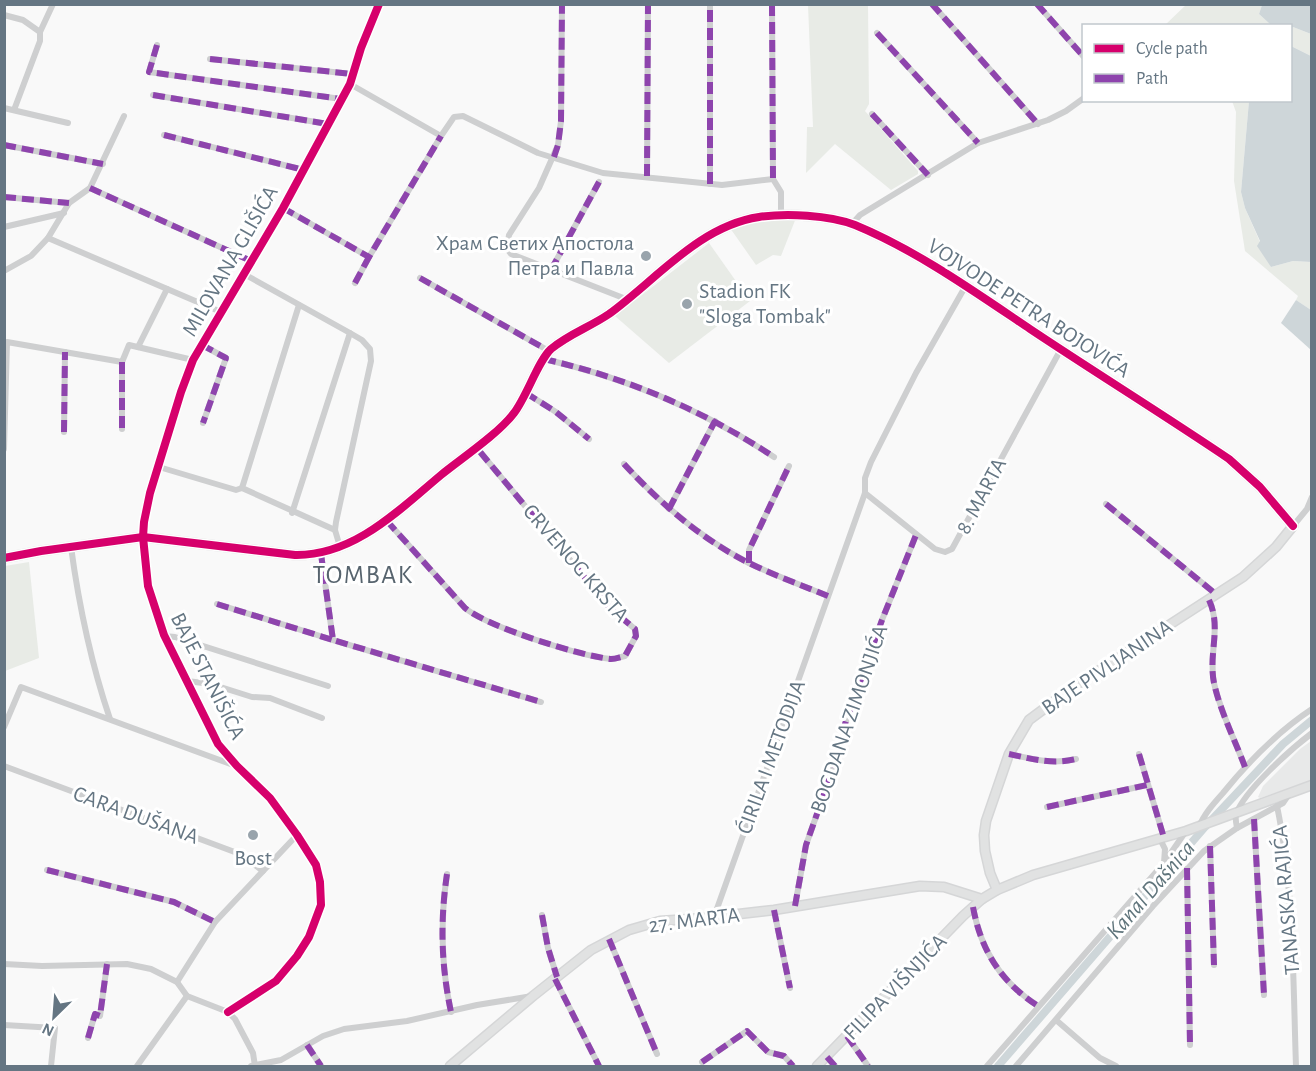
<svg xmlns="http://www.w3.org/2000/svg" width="1316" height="1071" font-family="'Alegreya Sans',sans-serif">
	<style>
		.built { fill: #e8e9e9 }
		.green { fill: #e8ebe6 }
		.water { fill: #ced6d9 }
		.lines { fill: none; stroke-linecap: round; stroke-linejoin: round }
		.canal { stroke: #ced6d9; stroke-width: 8 }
		.secondary-casing { stroke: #d5d6d7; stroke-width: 11 }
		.street { stroke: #cecfd0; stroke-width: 6 }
		.secondary { stroke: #e1e2e2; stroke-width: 8 }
		.quiet { stroke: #8e44ad; stroke-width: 6; stroke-dasharray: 12 6; stroke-linecap: butt }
		.cycleway-casing { stroke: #fff; stroke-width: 11 }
		.cycleway { stroke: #d6006c; stroke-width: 8 }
		.poi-dot { fill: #99a4ac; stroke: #fff; stroke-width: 2 }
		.labels { text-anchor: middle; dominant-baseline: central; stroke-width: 6; stroke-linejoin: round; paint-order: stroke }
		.poi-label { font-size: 22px; fill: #657683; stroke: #fff; text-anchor: end }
		.street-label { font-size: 22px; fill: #657683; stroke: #fff }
		.water-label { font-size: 24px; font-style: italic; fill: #60757c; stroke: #fff }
		.quarter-label { font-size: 26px; letter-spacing: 1.5px; fill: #57646e; stroke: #fff }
	</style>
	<rect width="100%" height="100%" fill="#f9f9f9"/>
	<polygon class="built" points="1311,741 1311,781 1260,798 1258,797 1263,786 1300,749"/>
	<g class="green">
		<polygon points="1187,4 1262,5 1259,14 1271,25 1164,26"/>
		<polygon points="808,5 868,5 869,104 865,111 918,171 918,174 891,190 835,144 806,173 807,127 813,127"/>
		<polygon points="1293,27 1311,34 1311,56 1291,46 1290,28"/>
		<polygon points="1232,101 1249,101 1241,192 1245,208 1271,267 1293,261 1311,262 1311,310 1296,300 1298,296 1245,251 1234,181 1236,112"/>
		<polygon points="796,218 781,256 773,255 756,265 730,228 757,222"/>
		<polygon points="709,243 750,301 669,363 615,316"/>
		<polygon points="29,562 39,658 5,671 5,566"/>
	</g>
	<g class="water">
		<polygon points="1262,5 1311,5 1311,34 1293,27 1291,28 1290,26 1271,25 1259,14"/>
		<polygon points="1291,46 1311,56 1311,262 1293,261 1271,267 1257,246 1260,241 1245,208 1241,192 1249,101 1290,100"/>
		<polygon points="1296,300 1311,310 1311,350 1281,323"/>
	</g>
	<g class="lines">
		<polyline class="canal" points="998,1066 1205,827 1283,744 1312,720"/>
		<g class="secondary-casing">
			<g id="secondary">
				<path d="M4 558 41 551 143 537 295 555C354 556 399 510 441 475 462 458 498 434 514 413 527 396 538 361 551 349 569 334 590 327 609 314 656 280 699 226 759 217 786 213 829 215 855 225 916 250 975 292 1030 329 1096 373 1164 415 1229 459L1260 487 1293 526 1276 547 1243 577 1072 688 1029 720 1009 754 986 821 984 835 985 851 990 873 997 890"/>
				<polyline points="450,1066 533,996 591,950 629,930 660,921 704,918 774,910 920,886 944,887 982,899"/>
				<polyline points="817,1066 963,916 982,899 997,890 1033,875 1186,831 1312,785"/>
			</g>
		</g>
		<g class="street">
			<polyline points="562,4 561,121 558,145 539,188 509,235 507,249 511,254 626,299"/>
			<polyline points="772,4 773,179"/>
			<polyline points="932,4 1038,124"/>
			<polyline points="1037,4 1084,57"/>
			<polyline points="4,15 23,20 40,32 40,41 14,110"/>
			<polyline points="40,32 53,4"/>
			<polyline points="877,33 978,143"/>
			<polyline points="157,45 149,72 341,99"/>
			<polyline points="210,59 352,74"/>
			<polyline points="350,84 441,136 454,117 463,116 538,153 603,173 722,185 773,179 781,192 781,215"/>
			<polyline points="153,95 328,124"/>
			<polyline points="4,108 68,123"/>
			<polyline points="872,114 928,175"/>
			<polyline points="164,135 304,170"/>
			<polyline points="4,145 103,164"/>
			<polyline points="647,176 648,4"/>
			<polyline points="710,184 710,4"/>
			<polyline points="90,188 251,261"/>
			<polyline points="4,197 69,203"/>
			<polyline points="283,208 369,257 441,136"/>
			<polyline points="852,224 860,215 978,143 1048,120 1066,111 1084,98"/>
			<polyline points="4,227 64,213"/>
			<polyline points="48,238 221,312"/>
			<polyline points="551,270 599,182"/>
			<polyline points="4,271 31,256 48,238 69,203 90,188 124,116"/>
			<polyline points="244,274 350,333 362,340 370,349 371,361 336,522 335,530 340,547"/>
			<polyline points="420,278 549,351"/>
			<polyline points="355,283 369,257"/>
			<polyline points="299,305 242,488 335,530"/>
			<polyline points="202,345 226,358 203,423"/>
			<polyline points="138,347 167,289"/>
			<path d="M544 359C627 378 703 410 774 457"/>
			<polyline points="122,362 122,429"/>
			<polyline points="526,393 556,412 589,439"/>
			<polyline points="64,432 65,352"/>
			<polyline points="4,449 7,342 122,362 129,345 193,360"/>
			<path d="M624 464C660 503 700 538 747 562 773 575 801 585 828 596"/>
			<polyline points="159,467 236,490 242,488"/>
			<polyline points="865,493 935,549 945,552 952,549 1061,349"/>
			<polyline points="1106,504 1217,595"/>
			<polyline points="669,509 715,421"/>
			<polyline points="292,513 350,333"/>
			<path d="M387 521 465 608C488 627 580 656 611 659 616 659 620 657 625 656L636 636 635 629 610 608 476 447"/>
			<polyline points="1293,526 1307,509 1312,497"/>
			<path d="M71 547C79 606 91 663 110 719"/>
			<polyline points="321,554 333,640 541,702"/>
			<polyline points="749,563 749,550 789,466"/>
			<path d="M1209 600C1222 628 1208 653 1214 683 1220 711 1235 740 1245 767"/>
			<polyline points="217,604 333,640"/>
			<polyline points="164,636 175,637 328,686"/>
			<polyline points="187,681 211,684 252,697 270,698 322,718"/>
			<polyline points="4,727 21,687 236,766"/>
			<path d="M1009 754C1033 759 1052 765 1076 759"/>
			<polyline points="1139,754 1164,838"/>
			<polyline points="4,766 240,854 263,871"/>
			<path d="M1277 806C1294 888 1293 982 1296 1066"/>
			<polyline points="1047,807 1147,785"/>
			<polyline points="1254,819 1264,995"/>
			<path d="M1199 827C1204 814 1214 803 1223 793 1249 761 1277 732 1312 709"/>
			<path d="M1237 828C1236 823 1235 818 1236 814 1245 790 1291 749 1312 733"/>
			<polyline points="1160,839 1165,849 1164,863 1186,831"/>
			<polyline points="1210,846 1214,965"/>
			<polyline points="1187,869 1190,1045"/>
			<polyline points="47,870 174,902 215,922"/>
			<path d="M447 874C440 921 441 965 451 1012"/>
			<polyline points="795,906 806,845 840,749 845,724 882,620 916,535"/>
			<path d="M973 907C981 951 1001 982 1038 1006"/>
			<polyline points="774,910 790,988"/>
			<polyline points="542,915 548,948 557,977"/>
			<polyline points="714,917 865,493 865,478 871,462 916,373 965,287"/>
			<polyline points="609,939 657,1054"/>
			<polyline points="4,964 42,966 127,964 151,969 177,982 187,996 228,1012 235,1019 253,1053 255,1066"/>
			<polyline points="555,979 599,1066"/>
			<polyline points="177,982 215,922 297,835"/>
			<polyline points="228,1012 276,981 297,956 309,937 321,905 320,882 316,865 297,835 270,798 237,766 218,744 164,635 148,586 143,537 144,522 150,493 181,392 193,360 283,208 350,84 361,48 379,4"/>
			<polyline points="1056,1020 1100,1058 1116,1066"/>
			<polyline points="4,1025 55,1028 51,1066"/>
			<polyline points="847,1036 868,1066"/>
			<polyline points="88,1038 95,1014 100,1016 107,964"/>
			<polyline points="307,1045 321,1066"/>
			<polyline points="827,1057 835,1066"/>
			<polyline points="702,1062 747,1031 768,1052 784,1056 793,1066"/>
			<polyline points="137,1066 187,996"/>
			<polyline points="251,1066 281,1060 323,1036 344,1029 407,1021 477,1005 532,996"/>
			<polyline points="987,1066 1164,863"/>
			<polyline points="1016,1066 1153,906 1204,851 1237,828 1283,803 1289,794"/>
		</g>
		<use href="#secondary" class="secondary"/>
		<g class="quiet">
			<polyline points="772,4 773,179"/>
			<polyline points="932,4 1038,124"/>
			<polyline points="1037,4 1084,57"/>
			<polyline points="877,33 978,143"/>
			<polyline points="157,45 149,72 341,99"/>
			<polyline points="210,59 352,74"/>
			<polyline points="153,95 328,124"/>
			<polyline points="872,114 928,175"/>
			<polyline points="164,135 304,170"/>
			<polyline points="4,145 103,164"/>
			<polyline points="554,157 558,145 561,121 562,4"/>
			<polyline points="647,176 648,4"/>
			<polyline points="710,184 710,4"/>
			<polyline points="90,188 251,261"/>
			<polyline points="4,197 69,203"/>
			<polyline points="283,208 369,257 441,136"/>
			<polyline points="551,270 599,182"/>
			<polyline points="420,278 549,351"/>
			<polyline points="355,283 369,257"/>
			<polyline points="202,345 226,358 203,423"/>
			<path d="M544 359C627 378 703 410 774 457"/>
			<polyline points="122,362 122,429"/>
			<polyline points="526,393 556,412 589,439"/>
			<polyline points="64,432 65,352"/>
			<path d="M624 464C660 503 700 538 747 562 773 575 801 585 828 596"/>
			<polyline points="1106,504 1217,595"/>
			<polyline points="669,509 715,421"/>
			<path d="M387 521 465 608C488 627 580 656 611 659 616 659 620 657 625 656L636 636 635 629 610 608 476 447"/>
			<polyline points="321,554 333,640 541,702"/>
			<polyline points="749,563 749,550 789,466"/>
			<path d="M1209 600C1222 628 1208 653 1214 683 1220 711 1235 740 1245 767"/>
			<polyline points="217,604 333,640"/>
			<path d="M1009 754C1033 759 1052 765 1076 759"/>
			<polyline points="1139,754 1164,838"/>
			<polyline points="1047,807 1147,785"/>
			<polyline points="1254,819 1264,995"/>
			<polyline points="1210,846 1214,965"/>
			<polyline points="1187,868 1190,1045"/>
			<polyline points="47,870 174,902 215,922"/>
			<path d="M447 874C440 921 441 965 451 1012"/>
			<polyline points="795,906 806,845 840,749 845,724 882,620 916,535"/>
			<path d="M973 907C981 951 1001 982 1038 1006"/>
			<polyline points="774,910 790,988"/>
			<polyline points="542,915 548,948 557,977"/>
			<polyline points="609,939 657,1054"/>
			<polyline points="555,979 599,1066"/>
			<polyline points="847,1036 868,1066"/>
			<polyline points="88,1038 95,1014 100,1016 107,964"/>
			<polyline points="307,1045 321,1066"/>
			<polyline points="827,1057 835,1066"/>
			<polyline points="702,1062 747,1031 768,1052 784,1056 793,1066"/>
		</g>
		<g class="cycleway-casing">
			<g id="cycleway">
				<path d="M4 558 41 551 143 537 295 555C354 556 399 510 441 475 462 458 498 434 514 413 527 396 538 361 551 349 569 334 590 327 609 314 656 280 699 226 759 217 786 213 829 215 855 225 916 250 975 292 1030 329 1096 373 1164 415 1229 459L1260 487 1293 526"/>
				<polyline points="228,1012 276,981 297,956 309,937 321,905 320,882 316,865 297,835 270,798 237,766 218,744 164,635 148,586 143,537 144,522 150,493 181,392 193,360 283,208 350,84 361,48 379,4"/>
			</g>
		</g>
		<use href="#cycleway" class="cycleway"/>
	</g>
	<g class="poi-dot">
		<circle cx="646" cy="256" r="6"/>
		<circle cx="687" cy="304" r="6"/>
		<circle cx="253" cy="835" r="6"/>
	</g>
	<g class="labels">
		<g class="poi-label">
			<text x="634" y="243">Храм Светих Апостола<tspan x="634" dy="25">Петра и Павла</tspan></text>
			<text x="699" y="291" text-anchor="start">Stadion FK<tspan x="699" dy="25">"Sloga Tombak"</tspan></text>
			<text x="253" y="858" text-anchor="middle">Bost</text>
		</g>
		<g class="street-label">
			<text transform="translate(230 261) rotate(-60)">MILOVANA GLIŠIĆA</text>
			<text transform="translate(1029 308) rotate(33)">VOJVODE PETRA BOJOVIĆA</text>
			<text transform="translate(981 496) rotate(-62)">8. MARTA</text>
			<text transform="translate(576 563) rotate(49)">CRVENOG KRSTA</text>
			<text transform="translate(1107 667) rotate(-34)">BAJE PIVLJANINA</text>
			<text transform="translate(208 676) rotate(63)">BAJE STANIŠIĆA</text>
			<text transform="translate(849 719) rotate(-71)">BOGDANA ZIMONJIĆA</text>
			<text transform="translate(771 757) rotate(-70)">ĆIRILA I METODIJA</text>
			<text transform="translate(136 815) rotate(20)">CARA DUŠANA</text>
			<text transform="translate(1286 900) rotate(-95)">TANASKA RAJIĆA</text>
			<text transform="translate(694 920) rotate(-7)">27. MARTA</text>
			<text transform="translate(895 987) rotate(-46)">FILIPA VIŠNJIĆA</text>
		</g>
		<g class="water-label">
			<text transform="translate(1151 890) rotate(-49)">Kanal Dašnica</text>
		</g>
		<g class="quarter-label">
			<text x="363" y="575">TOMBAK</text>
		</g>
	</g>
	<rect width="1316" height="1071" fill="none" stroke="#657683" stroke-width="12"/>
	<rect x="1082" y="24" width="210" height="78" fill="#ffffff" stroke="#c1c8cd" stroke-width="1.5"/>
	<rect x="1094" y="44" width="30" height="9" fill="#d6006c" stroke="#c1c8cd" stroke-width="1.5"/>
	<text x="1136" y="54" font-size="18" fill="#657683">Cycle path</text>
	<rect x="1094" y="74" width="30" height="9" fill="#8e44ad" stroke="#c1c8cd" stroke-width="1.5"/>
	<text x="1136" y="84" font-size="18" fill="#657683">Path</text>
	<g transform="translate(54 1017) rotate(205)" stroke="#ffffff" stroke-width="4.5" paint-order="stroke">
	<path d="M0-4.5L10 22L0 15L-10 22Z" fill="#657683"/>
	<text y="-9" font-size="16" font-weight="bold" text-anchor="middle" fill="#657683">N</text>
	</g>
</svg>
